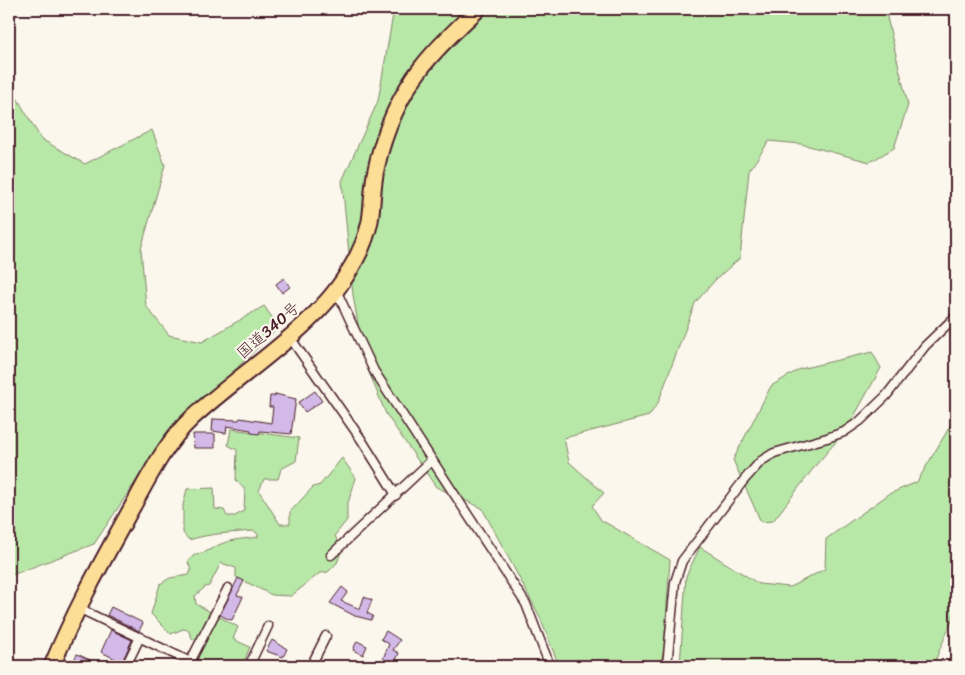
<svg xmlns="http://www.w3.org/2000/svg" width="965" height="675" font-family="Sriracha,'Klee One',sans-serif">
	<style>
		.green { fill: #b8e8a7; stroke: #818469 }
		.building { fill: #d2b9e8; stroke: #4a1f2b }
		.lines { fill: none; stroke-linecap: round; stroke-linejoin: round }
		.street-casing { stroke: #4a1f2b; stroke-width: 11 }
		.highway-casing { stroke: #4a1f2b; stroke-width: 19 }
		.street { stroke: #fbf7ec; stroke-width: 8 }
		.highway { stroke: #fcde96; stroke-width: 15 }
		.labels { text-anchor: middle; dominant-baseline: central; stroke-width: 4.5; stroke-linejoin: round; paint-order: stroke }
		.street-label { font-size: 16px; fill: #4a1f2b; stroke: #fbf7ec }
	</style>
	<rect width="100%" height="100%" fill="#fbf7ec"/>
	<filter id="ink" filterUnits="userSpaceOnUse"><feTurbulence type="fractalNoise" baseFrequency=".02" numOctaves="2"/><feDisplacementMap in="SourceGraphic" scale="10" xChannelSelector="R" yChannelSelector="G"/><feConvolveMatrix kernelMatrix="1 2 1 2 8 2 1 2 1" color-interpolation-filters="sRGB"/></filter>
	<g filter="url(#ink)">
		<g class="green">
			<polygon points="394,9 885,9 908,105 894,148 870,162 801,144 769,141 749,171 740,258 716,279 695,303 658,403 649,416 564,438 569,462 604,493 592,506 601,520 670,560 664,649 660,666 559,666 539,615 482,508 436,487 386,414 364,360 353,295 342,181 378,101"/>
			<polygon points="949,9 956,9 956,67"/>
			<polygon points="9,84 41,139 85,164 152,130 165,165 141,249 146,306 169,335 202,342 264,306 279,327 164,439 94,544 9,576"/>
			<polygon points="872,352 881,368 847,429 816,465 773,521 761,522 733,460 771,386 800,369"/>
			<polygon points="956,416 956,610 933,666 680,666 686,576 700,547 759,584 790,587 825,569 826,539 889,494 917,482"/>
			<path d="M231 429 299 438 296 461 281 469 278 479H264L259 491 280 524H290V512L313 487 320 485 342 458 356 478 347 506V520L335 535 341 552 337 563 328 572 320 573 291 596 272 595 236 577V568L221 563 209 586 205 587 195 596 196 604 238 627 233 639 250 647 242 666H212L198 660 199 636 193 640 188 630 183 629 171 634 151 614 160 584 170 578 189 575 191 570 188 562 194 555C205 554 211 548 221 544 232 539 245 539 258 537V534L254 531C231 533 211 533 189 540L183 533V505L187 489 214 488 215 509 224 510 227 516H235L244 511 245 490 236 480 237 450 228 445Z"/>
		</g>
		<g class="building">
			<polygon points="284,278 290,287 282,293 276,284"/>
			<polygon points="315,391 322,401 305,412 298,403"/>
			<polygon points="275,394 296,399 291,434 260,431 259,434 251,433 251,430 227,426 226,433 212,431 213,419 239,420 240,418 271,423 273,407 269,407 270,396 275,396"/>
			<polygon points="193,434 215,434 215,448 194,448"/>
			<polygon points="238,578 244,581 237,595 243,597 232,620 228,619 220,615"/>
			<polygon points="342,587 348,592 341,601 360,609 364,597 372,600 367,613 373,616 371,620 355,616 330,603"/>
			<polygon points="111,607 143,623 139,631 107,615"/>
			<polygon points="111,630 132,640 122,662 101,652"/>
			<polygon points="386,631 400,640 393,650 399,653 394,665 382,661 389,644 381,639"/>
			<polygon points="272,640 287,649 283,657 266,651"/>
			<polygon points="357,641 367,646 363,655 353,650"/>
			<polygon points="77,654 103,666 71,666"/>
		</g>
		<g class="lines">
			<g class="street-casing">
				<g id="street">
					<polyline points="336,290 374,371 526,604 550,666"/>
					<polyline points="289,336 361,439 396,495"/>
					<polyline points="331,555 432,460"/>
					<polyline points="78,608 199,666"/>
					<polyline points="189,664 228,588"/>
					<polyline points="126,666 140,637"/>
					<polyline points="249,666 268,626"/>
					<polyline points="311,666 326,636"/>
					<polyline points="369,666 370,665"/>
					<polyline points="667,666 675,582 682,561 744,480 761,461 774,453 827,438 844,432 860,421 886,396 925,346 956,316"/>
				</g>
			</g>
			<g class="highway-casing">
				<path id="highway" d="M52 666C74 612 102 562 130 511 148 479 165 443 192 418 239 374 312 330 346 276 357 259 366 241 370 221 373 203 372 183 377 165 384 132 401 93 422 67 438 46 459 27 478 9"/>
			</g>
			<use href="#street" class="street"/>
			<use href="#highway" class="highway"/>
		</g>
	</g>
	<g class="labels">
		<g class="street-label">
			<text transform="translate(268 330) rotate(-41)">国道340号</text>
		</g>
	</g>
	<rect width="965" height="675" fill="none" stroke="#fbf7ec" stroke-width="30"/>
	<rect x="15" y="15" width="935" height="645" fill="none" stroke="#4a1f2b" stroke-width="2" filter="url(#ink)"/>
</svg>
